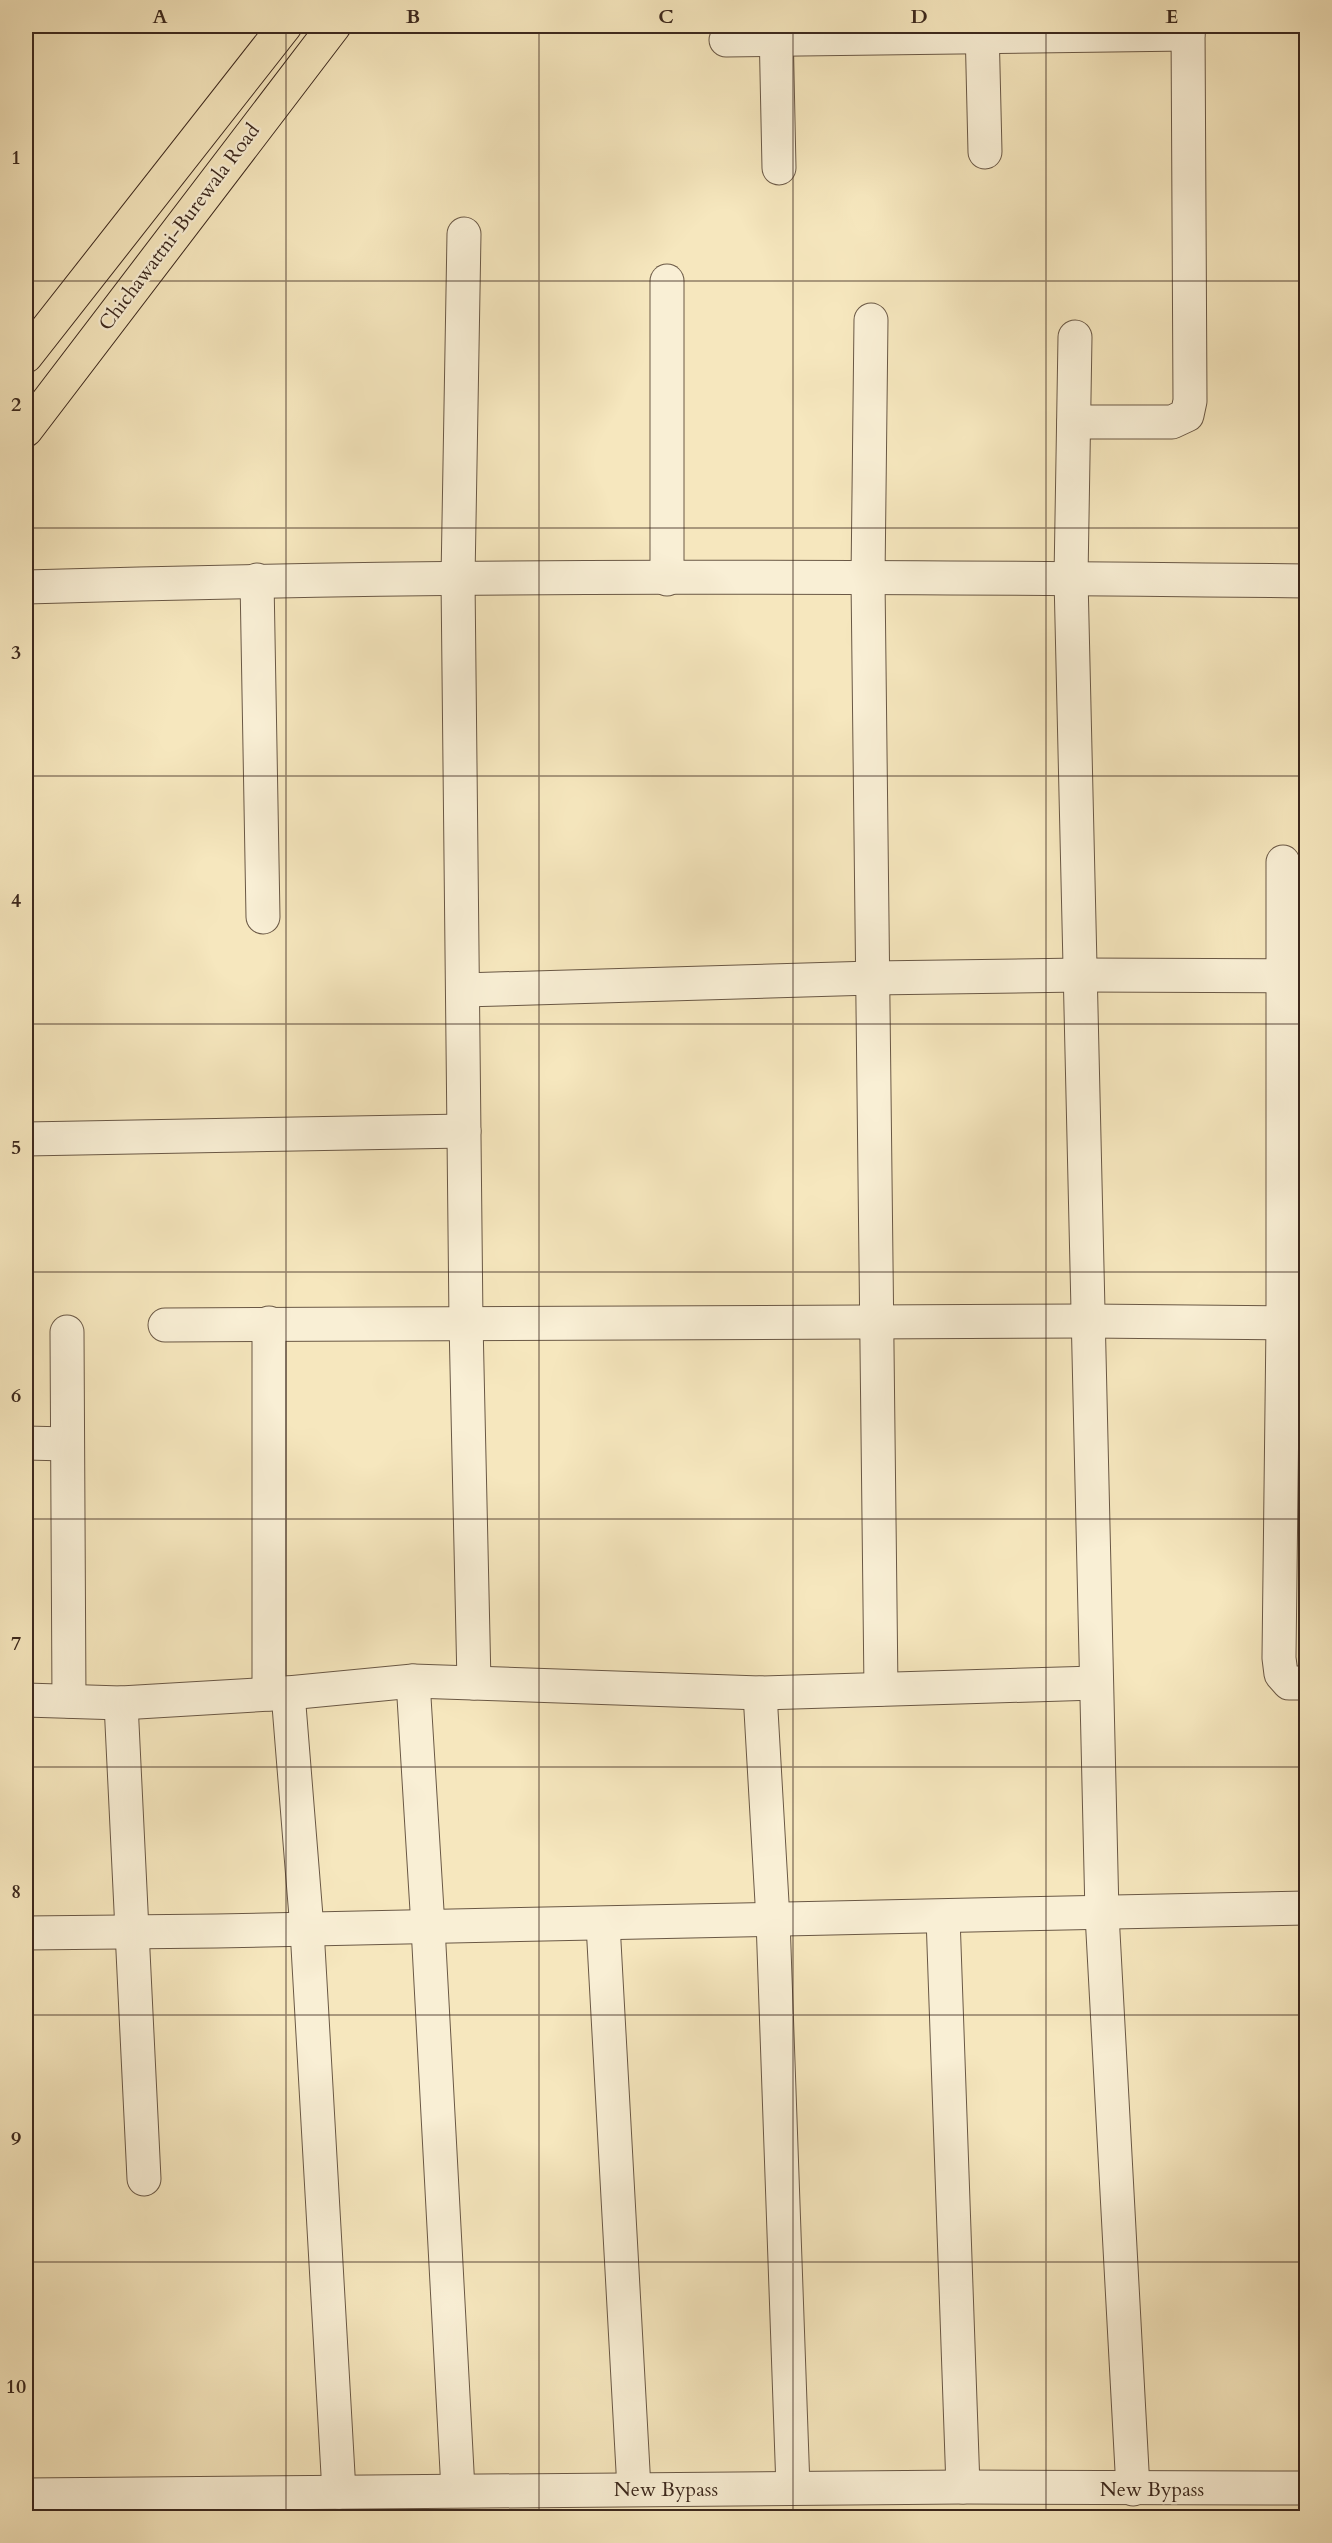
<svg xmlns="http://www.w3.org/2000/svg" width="1332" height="2543" font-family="Cardo,serif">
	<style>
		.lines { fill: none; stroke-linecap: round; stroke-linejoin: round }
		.minor-casing { stroke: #6a5845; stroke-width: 35 }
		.major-casing { stroke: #3c281d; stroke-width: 35 }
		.minor { stroke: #f9efd5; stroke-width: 33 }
		.major { stroke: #f6e7be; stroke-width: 33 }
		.grid { fill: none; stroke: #3c281d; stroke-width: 1.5; stroke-opacity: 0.55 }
		.labels { text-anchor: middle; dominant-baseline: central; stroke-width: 4.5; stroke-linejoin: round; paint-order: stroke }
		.street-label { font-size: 20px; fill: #3c281d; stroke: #f9efd5 }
		.neatline { fill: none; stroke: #3c281d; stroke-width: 2 }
		.grid-label { font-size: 20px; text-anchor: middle; font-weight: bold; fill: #3c281d }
	</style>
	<rect width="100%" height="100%" fill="#f6e7be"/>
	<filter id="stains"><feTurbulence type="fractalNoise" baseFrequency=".00333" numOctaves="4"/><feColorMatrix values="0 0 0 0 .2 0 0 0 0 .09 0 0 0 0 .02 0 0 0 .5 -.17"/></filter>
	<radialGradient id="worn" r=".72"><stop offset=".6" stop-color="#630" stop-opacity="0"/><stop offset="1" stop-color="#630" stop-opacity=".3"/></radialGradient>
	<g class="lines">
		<g class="minor-casing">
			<g id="minor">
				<polyline points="776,26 779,168"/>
				<polyline points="982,26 985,152"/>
				<polyline points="726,40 1188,34"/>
				<polyline points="464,234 458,579 466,1322 474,1683"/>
				<polyline points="667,281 667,579"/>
				<polyline points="871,320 868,579 881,1689"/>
				<polyline points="1075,337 1071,578 1102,1914 1133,2489"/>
				<polyline points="1074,422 1172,422 1187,415 1190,401 1188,26"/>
				<polyline points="257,580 263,917"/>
				<path d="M26 587C452 574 880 576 1306 581"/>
				<polyline points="1283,862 1283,1323 1279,1658 1281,1674 1289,1683 1306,1683"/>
				<polyline points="463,990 872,978 1080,975 1306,976"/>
				<polyline points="26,1139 464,1131"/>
				<polyline points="269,1323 269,1694"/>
				<polyline points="165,1325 1088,1321 1306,1323"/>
				<polyline points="67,1332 69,1701"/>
				<polyline points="26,1443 67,1444"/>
				<polyline points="413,1681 428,1927 458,2490"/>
				<polyline points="288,1693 307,1929 339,2492"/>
				<polyline points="760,1693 773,1920 793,2488"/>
				<polyline points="26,1700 121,1703 288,1693 413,1681 760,1693 1096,1683"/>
				<polyline points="121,1703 144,2179"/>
				<polyline points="943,1917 963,2487"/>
				<polyline points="603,1924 634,2489"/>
				<polyline points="26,1933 216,1931 1306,1908"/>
				<polyline points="26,2495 963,2487 1306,2488"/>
			</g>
		</g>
		<g class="major-casing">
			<g id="major">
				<polyline points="26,356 285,26"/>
				<polyline points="26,430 334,26"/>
			</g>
		</g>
		<use href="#minor" class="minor"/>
		<use href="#major" class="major"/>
	</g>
	<path class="grid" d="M286 26V2518M539 26V2518M793 26V2518M1046 26V2518M26 281H1306M26 528H1306M26 776H1306M26 1024H1306M26 1272H1306M26 1519H1306M26 1767H1306M26 2015H1306M26 2262H1306"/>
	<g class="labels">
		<g class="street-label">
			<text transform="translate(179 227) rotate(-53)">Chichawattni-Burewala Road</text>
			<text x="666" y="2489">New Bypass</text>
			<text x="1152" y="2489">New Bypass</text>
		</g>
	</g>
	<rect width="1332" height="2543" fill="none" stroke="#f6e7be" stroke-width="66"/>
	<rect x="33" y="33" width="1266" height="2477" class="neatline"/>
	<g class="grid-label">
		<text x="160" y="23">A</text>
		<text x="413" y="23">B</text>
		<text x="666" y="23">C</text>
		<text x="919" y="23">D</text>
		<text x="1172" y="23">E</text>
		<text x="16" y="164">1</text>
		<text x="16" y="411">2</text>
		<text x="16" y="659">3</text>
		<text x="16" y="907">4</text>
		<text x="16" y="1154">5</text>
		<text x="16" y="1402">6</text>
		<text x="16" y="1650">7</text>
		<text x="16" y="1898">8</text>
		<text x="16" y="2145">9</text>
		<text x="16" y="2393">10</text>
	</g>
	<rect width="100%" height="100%" filter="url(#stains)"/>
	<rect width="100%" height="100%" fill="url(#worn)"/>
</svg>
